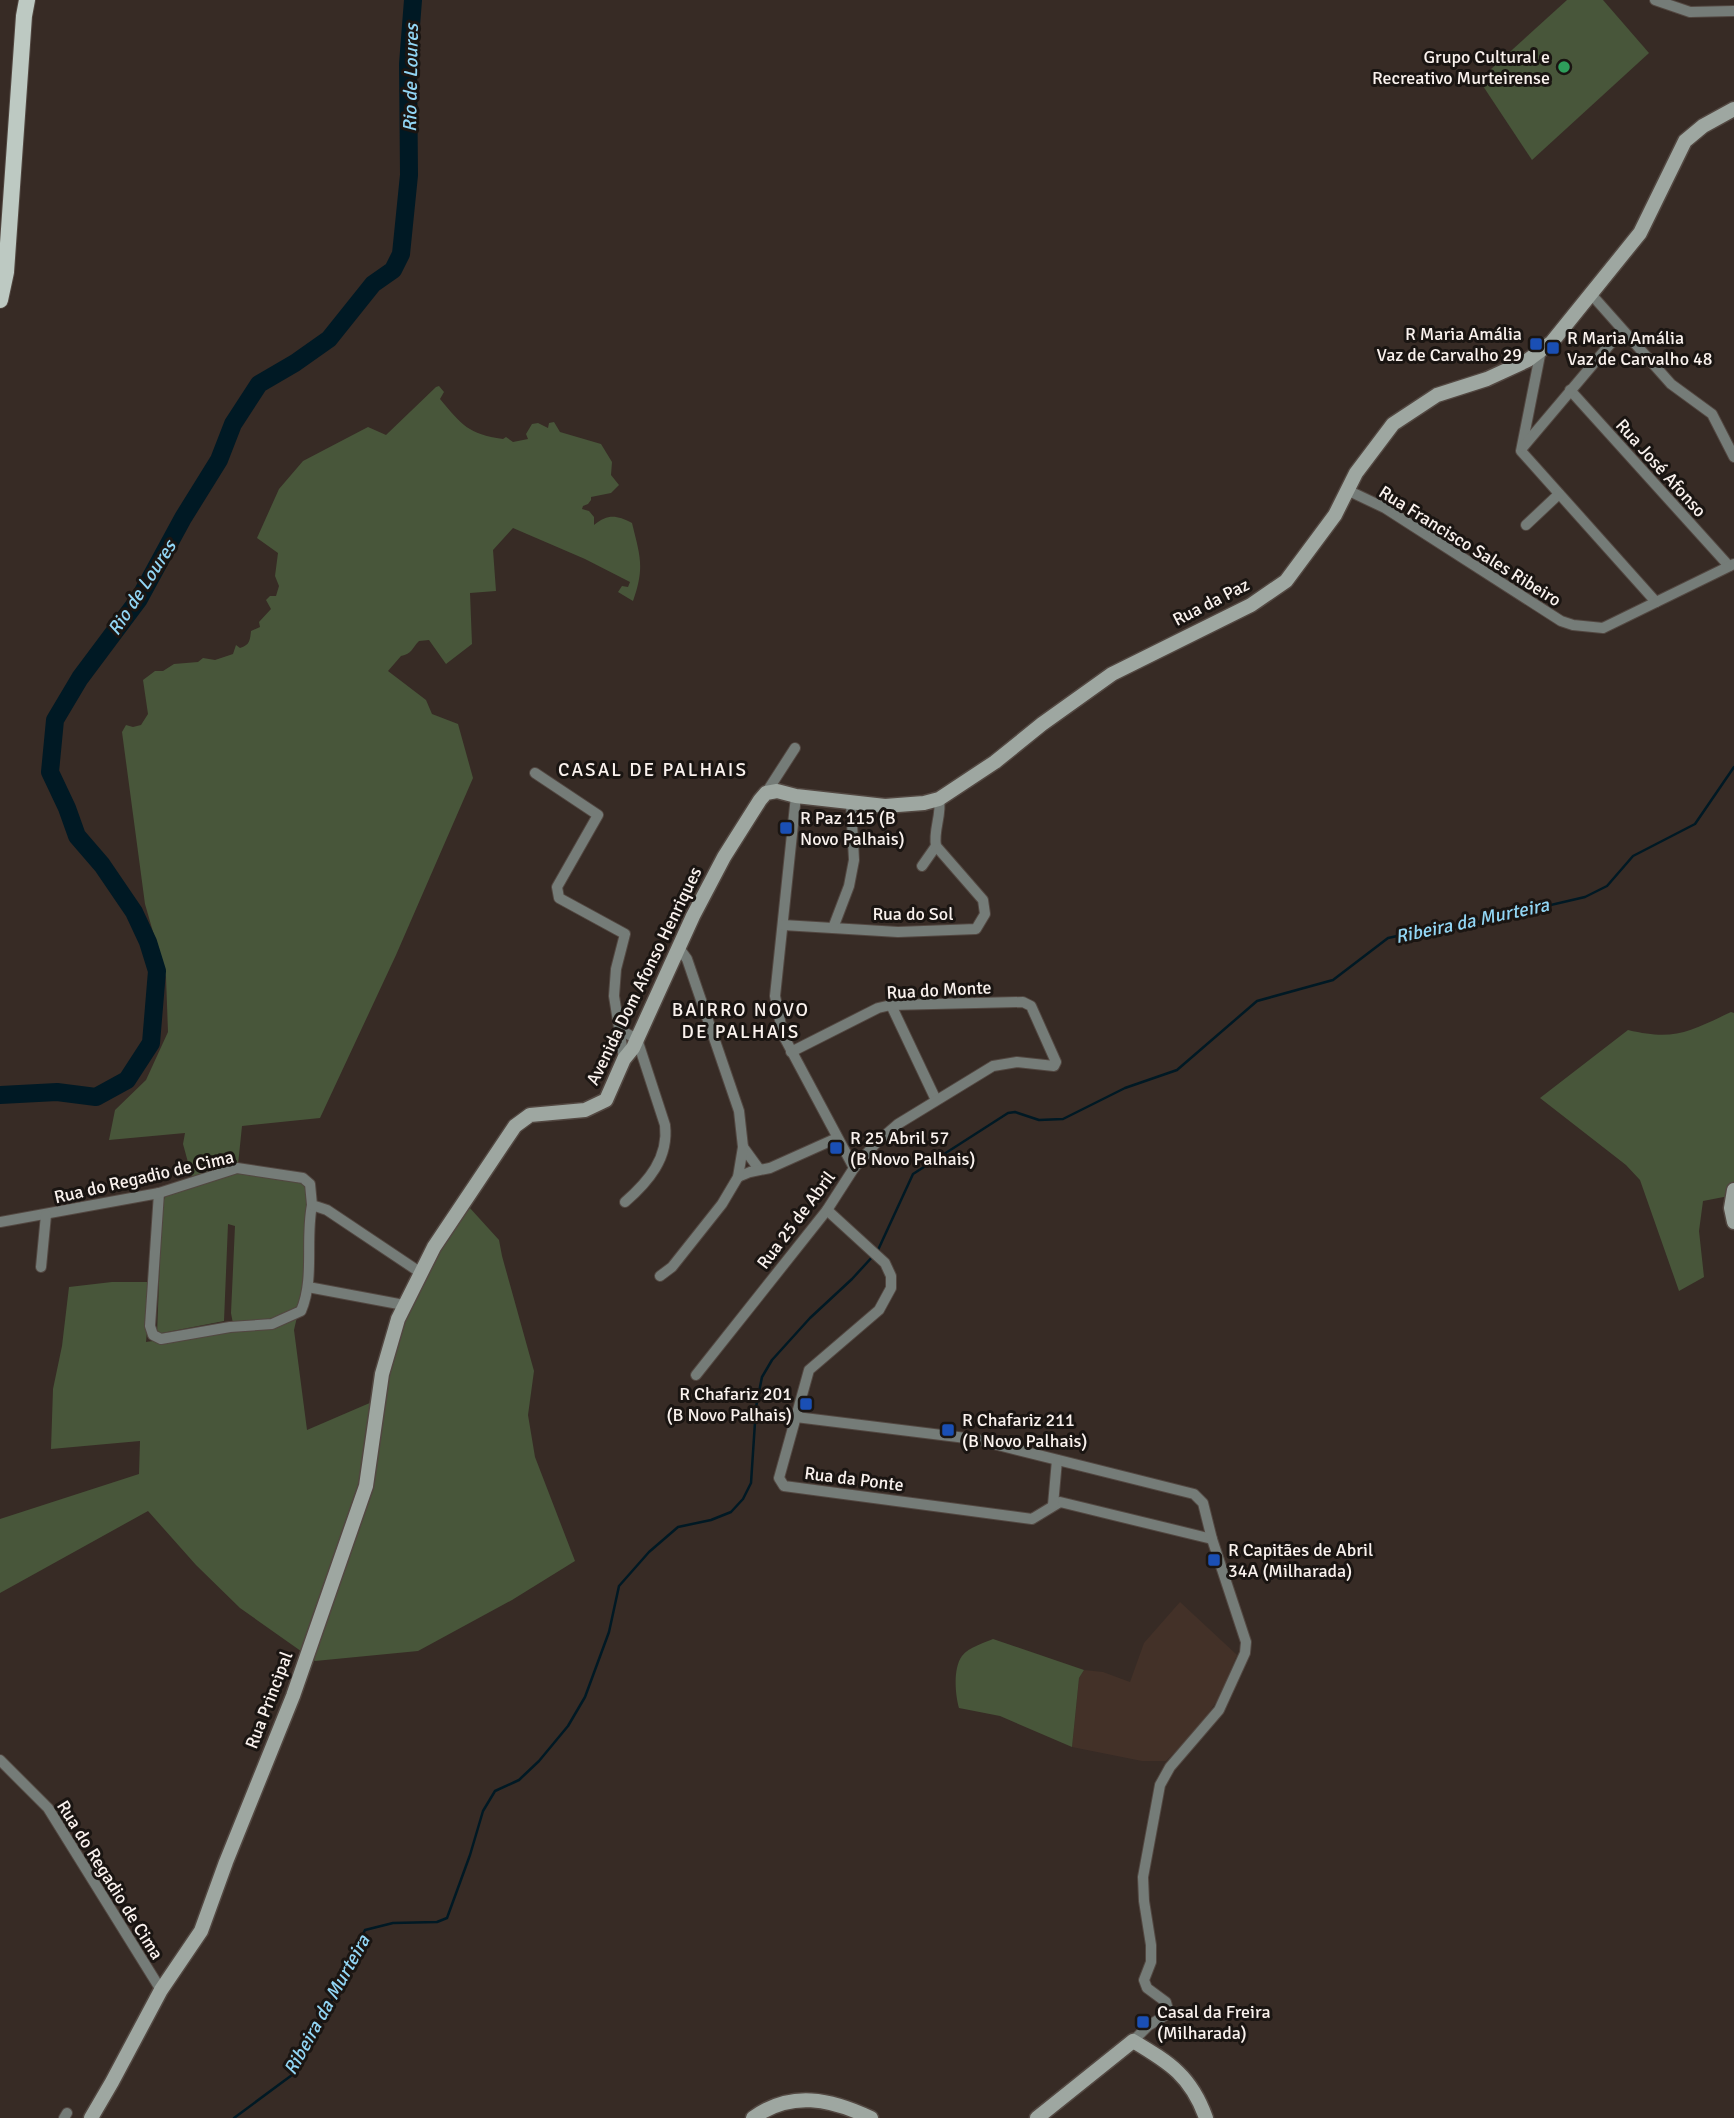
<svg xmlns="http://www.w3.org/2000/svg" width="1734" height="2118" font-family="Signika,sans-serif">
	<style>
		.built { fill: #433128 }
		.green { fill: #48563a }
		.lines { fill: none; stroke-linecap: round; stroke-linejoin: round }
		.stream { stroke: #001924; stroke-width: 2.5 }
		.river { stroke: #001924; stroke-width: 18 }
		.street-casing { stroke: #524741; stroke-width: 12 }
		.secondary-casing { stroke: #524741; stroke-width: 17 }
		.primary-casing { stroke: #524741; stroke-width: 18 }
		.street { stroke: #757c78; stroke-width: 10 }
		.secondary { stroke: #9ea7a1; stroke-width: 14 }
		.primary { stroke: #bdc9c2; stroke-width: 16 }
		.leisure-dot { fill: #2e9e5b; stroke: #1a1512; stroke-width: 2.5 }
		.transit-dot { fill: #1a4fb4; stroke: #1a1512; stroke-width: 2.5 }
		.labels { text-anchor: middle; dominant-baseline: central; stroke-width: 6; stroke-linejoin: round; paint-order: stroke }
		.poi-label { font-size: 18px; fill: #faf2ee; stroke: #1a1512; text-anchor: start }
		.street-label { font-size: 18px; fill: #faf2ee; stroke: #1a1512 }
		.water-label { font-size: 19px; font-style: italic; fill: #92d6f5; stroke: #1a1512 }
		.neighbourhood-label { font-size: 19px; letter-spacing: 2px; fill: #faf2ee; stroke: #1a1512 }
	</style>
	<rect width="100%" height="100%" fill="#372b25"/>
	<polygon class="built" points="1180,1602 1237,1655 1220,1696 1208,1714 1183,1744 1166,1761 1142,1761 1072,1747 1079,1678 1084,1670 1103,1672 1130,1682 1144,1643"/>
	<g class="green">
		<polygon points="1567,0 1603,0 1649,53 1532,160 1479,80"/>
		<path d="M439 386 444 392 440 399C462 425 468 434 503 439L506 437 513 442 528 439 526 434 532 424 538 423 548 428 549 423 554 422 560 432 601 444 612 462 611 475 619 485 611 493 591 497V500L588 504 583 506 582 509 589 511 594 517V525C608 514 616 515 632 523 640 556 645 567 633 601L618 592 622 586 628 587 630 582 585 559 513 528 493 550 496 591 470 593 472 644 446 664 429 640 419 641C412 648 412 654 401 656L388 671 426 700 432 714 458 724 473 778 396 955 320 1118 242 1126 238 1165 302 1179 309 1191 305 1282 294 1330 307 1430 372 1402 418 1263 469 1207 499 1240 502 1256 534 1371 528 1415 535 1457 575 1561 512 1600 418 1651 315 1661 240 1608 196 1565 148 1511 0 1593V1519L139 1474 140 1441 51 1449 53 1389 62 1346 69 1287 112 1282H151L146 1342 234 1329 231 1313 235 1226 228 1224 224 1321 157 1334 162 1204 167 1193 192 1177 183 1144 185 1133 109 1140 115 1110 146 1080 168 1032 166 977 145 904 122 732 126 725 133 727 141 725 148 714 143 680 155 671H163L174 664 198 662 203 658 215 660 233 654 236 645 240 648C250 645 250 640 251 631L260 627 259 622 271 609 266 600 270 596H276L279 586 275 576 278 553 257 538 279 489 303 461 368 427 386 435 436 387Z"/>
		<path d="M1731 1012 1734 1013V1195L1703 1201 1699 1231 1704 1277 1679 1291 1640 1180 1626 1165 1540 1098 1628 1030C1674 1041 1689 1032 1731 1012Z"/>
		<path d="M993 1639 1084 1670 1079 1678 1072 1747 1000 1716 959 1708C955 1694 953 1668 962 1656 969 1647 984 1643 993 1639Z"/>
	</g>
	<g class="lines">
		<g class="stream">
			<polyline points="878,1250 913,1174 1008,1113 1015,1112 1039,1120 1063,1119 1125,1088 1177,1070 1257,1001 1333,980 1388,938 1425,930 1457,927 1585,897 1607,886 1633,856 1695,824 1734,767"/>
			<polyline points="234,2118 292,2075 316,2033 365,1930 393,1923 437,1922 447,1918 470,1855 483,1811 495,1791 519,1780 539,1761 568,1726 585,1697 609,1632 619,1586 649,1552 678,1527 711,1520 731,1512 743,1499 751,1483 756,1407 762,1377 772,1360 810,1318 852,1279 874,1255"/>
		</g>
		<polyline class="river" points="0,1095 57,1092 96,1097 127,1080 151,1043 157,971 148,942 134,912 102,865 77,836 67,808 50,772 55,720 80,678 139,599 183,518 219,460 233,424 259,384 295,363 329,339 373,284 393,270 401,254 409,175 408,64 413,0"/>
		<g class="street-casing">
			<g id="street">
				<polyline points="1655,0 1690,12 1734,11"/>
				<polyline points="1591,294 1671,384 1712,414 1734,457"/>
				<polyline points="1541,350 1521,451 1656,602"/>
				<polyline points="1570,390 1729,566"/>
				<polyline points="1523,447 1622,330"/>
				<polyline points="1347,490 1385,508 1561,621 1573,625 1603,628 1734,564"/>
				<polyline points="1526,525 1559,494"/>
				<polyline points="535,773 598,815 557,887 559,898 625,934 616,969 614,996 624,1059"/>
				<polyline points="766,793 795,748"/>
				<polyline points="796,796 775,996 783,1035 854,1168"/>
				<polyline points="922,866 936,846"/>
				<path d="M783 925 898 932 976 929 985 914 983 900 936 846C933 830 942 815 939 799"/>
				<polyline points="833,928 849,886 854,860 851,804"/>
				<polyline points="891,1005 936,1100"/>
				<path d="M620 1030 637 1039 665 1125C669 1158 648 1182 625 1202"/>
				<polyline points="743,1147 759,1169"/>
				<polyline points="738,1177 750,1172 770,1168 837,1138"/>
				<path d="M159 1193 150 1326 153 1335 161 1339 230 1327 272 1324 301 1311C315 1278 305 1240 312 1205"/>
				<polyline points="827,1210 885,1263 891,1276 891,1288 879,1310 809,1370 779,1478 784,1486 1032,1519 1060,1502 1212,1539"/>
				<polyline points="0,1222 159,1193 237,1168 303,1178 310,1184 312,1205 327,1210 421,1273"/>
				<polyline points="41,1267 46,1215"/>
				<polyline points="660,1276 672,1267 722,1204 738,1177 743,1147 739,1111 687,959 679,948"/>
				<polyline points="308,1287 404,1305"/>
				<polyline points="696,1375 827,1210 854,1168 876,1143 898,1124 993,1066 1017,1062 1054,1066 1056,1062 1031,1006 1023,1002 891,1005 878,1008 791,1052"/>
				<polyline points="796,1417 974,1439 1194,1494 1203,1503 1212,1539 1246,1642 1245,1653 1219,1710 1170,1767 1160,1785 1143,1877 1144,1901 1151,1945 1151,1962 1144,1980 1147,1988 1166,2002 1169,2013 1148,2026 1133,2041"/>
				<polyline points="1053,1505 1057,1460"/>
				<polyline points="0,1760 48,1808 161,1990"/>
				<polyline points="64,2118 67,2113"/>
			</g>
		</g>
		<g class="secondary-casing">
			<g id="secondary">
				<polyline points="1734,1190 1731,1208 1734,1222"/>
				<polyline points="91,2118 112,2082 161,1990 201,1931 226,1862 293,1696 366,1486 382,1374 398,1319 434,1247 515,1126 530,1115 585,1110 606,1100 624,1059 633,1048 693,916 724,857 760,800 766,793 777,791 796,796 885,806 924,803 939,799 995,762 1042,724 1112,674 1251,605 1286,581 1335,515 1356,473 1393,424 1437,395 1487,379 1528,360 1552,342 1640,233 1685,141 1703,126 1734,109"/>
				<path d="M753 2118C791 2090 831 2099 871 2118"/>
				<path d="M1037 2118 1133 2041C1170 2063 1191 2076 1206 2118"/>
			</g>
		</g>
		<g class="primary-casing">
			<polyline id="primary" points="0,300 6,272 24,16 27,0"/>
		</g>
		<use href="#street" class="street"/>
		<use href="#secondary" class="secondary"/>
		<use href="#primary" class="primary"/>
	</g>
	<circle class="leisure-dot" cx="1564" cy="67" r="7"/>
	<g class="transit-dot">
		<rect x="1529" y="337" width="14" height="14" rx="3.5"/>
		<rect x="1546" y="341" width="14" height="14" rx="3.5"/>
		<rect x="779" y="821" width="14" height="14" rx="3.5"/>
		<rect x="829" y="1141" width="14" height="14" rx="3.5"/>
		<rect x="799" y="1397" width="14" height="14" rx="3.5"/>
		<rect x="941" y="1423" width="14" height="14" rx="3.5"/>
		<rect x="1207" y="1553" width="14" height="14" rx="3.5"/>
		<rect x="1136" y="2015" width="14" height="14" rx="3.5"/>
	</g>
	<g class="labels">
		<g class="poi-label">
			<text x="1550" y="57" text-anchor="end">Grupo Cultural e<tspan x="1550" dy="21">Recreativo Murteirense</tspan></text>
			<text x="1522" y="334" text-anchor="end">R Maria Amália<tspan x="1522" dy="21">Vaz de Carvalho 29</tspan></text>
			<text x="1567" y="338">R Maria Amália<tspan x="1567" dy="21">Vaz de Carvalho 48</tspan></text>
			<text x="800" y="818">R Paz 115 (B<tspan x="800" dy="21">Novo Palhais)</tspan></text>
			<text x="850" y="1138">R 25 Abril 57<tspan x="850" dy="21">(B Novo Palhais)</tspan></text>
			<text x="792" y="1394" text-anchor="end">R Chafariz 201<tspan x="792" dy="21">(B Novo Palhais)</tspan></text>
			<text x="962" y="1420">R Chafariz 211<tspan x="962" dy="21">(B Novo Palhais)</tspan></text>
			<text x="1228" y="1550">R Capitães de Abril<tspan x="1228" dy="21">34A (Milharada)</tspan></text>
			<text x="1157" y="2012">Casal da Freira<tspan x="1157" dy="21">(Milharada)</tspan></text>
		</g>
		<g class="street-label">
			<text transform="translate(1661 468) rotate(48)">Rua José Afonso</text>
			<text transform="translate(1470 546) rotate(32)">Rua Francisco Sales Ribeiro</text>
			<text transform="translate(1211 602) rotate(-27)">Rua da Paz</text>
			<text x="913" y="914">Rua do Sol</text>
			<text transform="translate(644 976) rotate(-64)">Avenida Dom Afonso Henriques</text>
			<text transform="translate(939 990) rotate(-3)">Rua do Monte</text>
			<text transform="translate(144 1177) rotate(-13)">Rua do Regadio de Cima</text>
			<text transform="translate(796 1220) rotate(-53)">Rua 25 de Abril</text>
			<text transform="translate(854 1479) rotate(7)">Rua da Ponte</text>
			<text transform="translate(269 1700) rotate(-69)">Rua Principal</text>
			<text transform="translate(110 1880) rotate(58)">Rua do Regadio de Cima</text>
		</g>
		<g class="water-label">
			<text transform="translate(411 78) rotate(-89)">Rio de Loures</text>
			<text transform="translate(142 588) rotate(-57)">Rio de Loures</text>
			<text transform="translate(1472 921) rotate(-12)">Ribeira da Murteira</text>
			<text transform="translate(327 2005) rotate(-61)">Ribeira da Murteira</text>
		</g>
		<g class="neighbourhood-label">
			<text x="653" y="770">CASAL DE PALHAIS</text>
			<text x="741" y="1010">BAIRRO NOVO<tspan x="741" dy="22">DE PALHAIS</tspan></text>
		</g>
	</g>
</svg>
